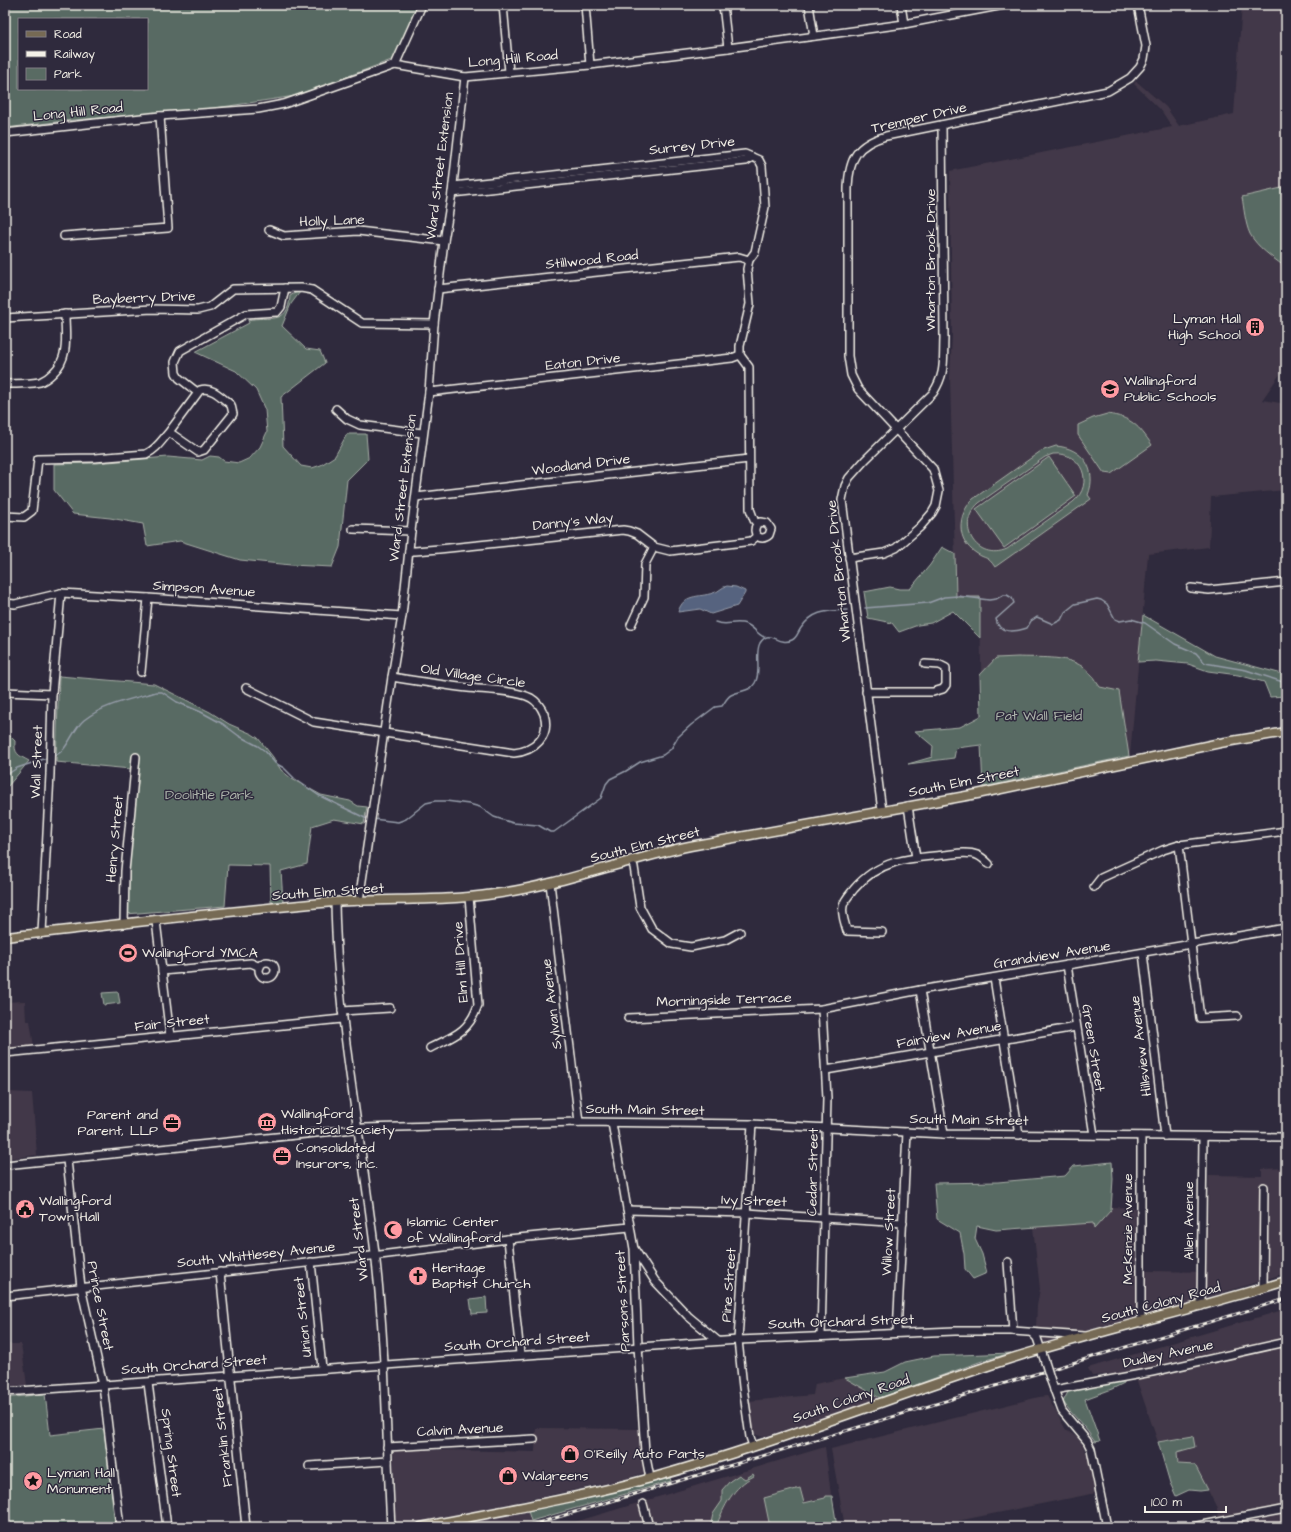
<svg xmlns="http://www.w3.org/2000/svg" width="1291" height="1532" font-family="'Architects Daughter',sans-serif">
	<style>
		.built { fill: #433948 }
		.green { fill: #596b63; stroke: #a6aea6; fill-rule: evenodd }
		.water { fill: #56637f; stroke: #959ca9 }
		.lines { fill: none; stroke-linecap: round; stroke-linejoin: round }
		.stream { stroke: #959ca9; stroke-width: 1.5 }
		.minor-casing { stroke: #f4f1e8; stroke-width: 10 }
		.major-casing { stroke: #f4f1e8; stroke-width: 11 }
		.minor { stroke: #2f2a3d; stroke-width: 7 }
		.major { stroke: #766a54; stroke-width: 8 }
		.rail-casing { stroke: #f4f1e8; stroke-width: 3 }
		.rail { stroke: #2f2a3d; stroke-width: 1.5; stroke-dasharray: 4.5; stroke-linecap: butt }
		.minor-bridge-casing { stroke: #f4f1e8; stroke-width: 10; stroke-linecap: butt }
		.minor-bridge { stroke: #2f2a3d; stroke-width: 7 }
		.labels { text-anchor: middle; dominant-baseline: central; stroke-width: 3; stroke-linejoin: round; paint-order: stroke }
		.street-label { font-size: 14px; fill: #f4f1e8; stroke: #2f2a3d }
		.poi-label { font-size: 14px; fill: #f4f1e8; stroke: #2f2a3d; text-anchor: start }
		.park-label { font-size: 14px; fill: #aeb5ac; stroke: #2f2a3d }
	</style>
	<rect width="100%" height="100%" fill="#2f2a3d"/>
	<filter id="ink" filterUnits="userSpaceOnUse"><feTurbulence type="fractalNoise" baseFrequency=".025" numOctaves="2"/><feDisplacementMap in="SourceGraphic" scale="8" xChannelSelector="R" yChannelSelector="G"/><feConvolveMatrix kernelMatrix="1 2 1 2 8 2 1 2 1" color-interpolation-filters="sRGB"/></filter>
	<g filter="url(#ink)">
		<g class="built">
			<polygon points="1242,5 1286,5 1286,362 1280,374 1262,400 1286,404 1286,490 1211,497 1209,547 1148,554 1130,755 983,787 980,598 956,597 950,377 952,336 950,171 1172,127 1161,110 1134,84 1136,81 1166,107 1179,126 1234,114"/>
			<polygon points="25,1001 26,1021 30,1021 34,1047 5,1050 5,1002"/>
			<polygon points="5,1092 32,1093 37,1155 5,1159"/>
			<polygon points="1286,1168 1286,1273 1151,1315 1147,1314 1144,1310 1145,1271 1206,1272 1209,1175 1262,1176 1262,1169"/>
			<polygon points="1111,1207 1137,1208 1136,1311 1133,1318 1043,1343 1036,1328 1037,1306 1040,1289 1033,1227 1093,1223 1094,1228 1111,1210"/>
			<polygon points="1286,1309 1286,1505 1218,1517 1217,1508 1195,1465 1178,1464 1177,1452 1193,1436 1158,1442 1134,1372 1092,1376 1088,1368"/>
			<polygon points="5,1344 21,1344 27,1385 5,1387"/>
			<polygon points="845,1378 880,1398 763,1437 754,1434 748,1401 813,1395 815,1384"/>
			<polygon points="1047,1396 1066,1430 1078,1438 1081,1442 1089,1459 1096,1493 927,1527 845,1527 831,1449 1039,1397"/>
			<polygon points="536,1428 639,1429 646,1472 626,1479 400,1527 396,1523 393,1449 535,1452"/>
			<polygon points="825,1447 835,1527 558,1527"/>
			<polygon points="528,1511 531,1521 512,1527 449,1527"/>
			<polygon points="1286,1514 1286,1527 1226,1527 1226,1526"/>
		</g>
		<g class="green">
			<path d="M5 5H418L394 59 295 96 209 109 73 120 5 128ZM19 19H147V89H19Z"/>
			<path d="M1286 187V274L1283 267 1284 266C1273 258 1257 247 1250 234 1245 223 1244 208 1242 197Z"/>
			<path d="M300 292 291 304 282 326 306 349 320 351 325 363 281 397 283 446 301 466 312 468 321 465 335 456 347 434H366L368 459 347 480 340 547 332 567 291 565 240 560 180 541 147 546 143 524 110 518 73 514 54 490V464L96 463 168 457 202 460 210 456 219 457 224 461 239 463 250 458 260 447 267 432 265 410 256 390 236 371 195 352 249 323 248 320C268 315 288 327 290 296L295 293Z"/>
			<path d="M1107 414C1131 417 1139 426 1152 445L1111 474 1104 473 1078 435V425L1093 418Z"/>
			<path d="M1056 446C1083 448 1098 470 1088 495L1091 499 995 567C987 555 986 560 976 553 956 540 957 515 973 499L1041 451ZM1053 454C1082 451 1095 484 1073 502L1007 549C977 562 954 525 979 503L1045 457Z"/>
			<polygon points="1049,457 1076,496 1004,548 976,509"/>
			<polygon points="942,547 955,554 956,597 980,597 980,638 953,611 931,623 918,625 899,632 892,623 868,618 864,592 890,587 899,589 910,589 930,565"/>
			<polygon points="1143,615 1215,656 1286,675 1286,696 1270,697 1264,682 1238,675 1208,671 1188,664 1156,661 1138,662"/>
			<path d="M1018 657C1038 658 1066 655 1083 667 1090 672 1095 680 1100 687L1119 691 1129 756 983 787 981 745 956 748 954 758 908 764 932 757 933 746 915 731 960 727 981 716 980 675 996 658Z"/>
			<polygon points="59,676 154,684 210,712 229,724 252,734 258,738 273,757 281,770 292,779 321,795 350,801 358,806 367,807 364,824 334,819 312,826 307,864 281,871 283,901 271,902 270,866 228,865 225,906 126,914 131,769 56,762"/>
			<path d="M5 731 15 741C14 754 18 755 29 761L8 786H5Z"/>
			<polygon points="118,992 120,1003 104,1005 102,993"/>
			<polygon points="1112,1162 1113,1179 1111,1210 1094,1229 1093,1223 996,1230 977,1226 975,1239 982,1254 987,1273 973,1279 965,1269 964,1254 960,1233 937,1219 934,1183 998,1182 1065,1176 1074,1166"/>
			<polygon points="486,1297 487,1313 472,1314 470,1299"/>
			<polygon points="1011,1353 982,1361 880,1398 845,1378 885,1372 905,1362 934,1356"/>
			<path d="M1124 1380V1383L1112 1389 1085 1399 1100 1441 1095 1442C1086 1427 1073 1416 1063 1402L1069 1390Z"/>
			<polygon points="45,1394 50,1435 104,1429 116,1527 5,1527 5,1398"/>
			<polygon points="1193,1436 1195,1447 1177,1452 1178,1464 1195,1465 1208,1490 1200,1491 1189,1490 1176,1496 1170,1483 1158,1442"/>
			<path d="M753 1474 754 1476C733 1487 724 1506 716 1527H710L713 1514 722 1501V1490L730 1481 739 1475 745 1479Z"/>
			<polygon points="670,1478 671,1481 531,1521 528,1511"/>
			<polygon points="800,1488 804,1503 825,1498 826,1496 832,1496 837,1527 770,1527 764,1498"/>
		</g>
		<path class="water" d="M727 586 736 587 745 591V593L737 606 711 614 700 609 678 612C684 593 698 598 713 593 719 592 721 587 727 586Z"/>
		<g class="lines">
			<g class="stream">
				<path d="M865 608 928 603 944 597 958 596 989 600 996 599 1003 595H1007L1012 598 1014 603 996 619C998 634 1015 632 1027 628L1031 621 1037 617 1053 624 1061 620 1065 612 1075 604 1097 599 1101 600 1107 604 1115 619 1120 621 1131 619 1145 623 1175 644 1196 653 1205 663 1246 670 1286 683"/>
				<path d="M715 622C727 627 734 620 746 624 754 627 757 634 764 637"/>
				<path d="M53 756C69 751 71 731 84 720 104 704 132 699 156 692H162L177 702 201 712 223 724 239 736 258 746 265 751 275 763 284 768 295 779 318 795 365 818 369 819"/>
				<polyline points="5,776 17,768 47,758"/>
				<path d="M373 819 398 822 406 819 426 803 435 801H446L469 804 480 807 494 817 513 823 538 825 550 832H554L601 798 606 784 610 779 626 771 640 762 663 755 671 749 678 737 691 725 715 707 722 706C725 702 727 697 731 695 740 690 750 692 755 683 762 671 754 654 760 643 770 627 778 647 792 640 797 638 798 632 801 628 813 610 827 611 847 610"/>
			</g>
			<g class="minor-casing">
				<g id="minor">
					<polyline points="503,5 509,72"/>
					<polyline points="585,5 590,65"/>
					<polyline points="723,5 728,48"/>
					<polyline points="809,5 814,36"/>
					<polyline points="901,5 904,24"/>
					<polyline points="395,65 422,5"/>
					<polyline points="5,133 160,116 258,109 284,104 395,65 465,77 590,65 728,48 904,24 1004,5"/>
					<path d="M453 186 745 154 759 160 762 166 765 207 755 252 749 260 747 269 750 304 740 346V355L749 367 750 509 754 520 757 524C751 533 760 543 769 535L771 529 767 523 760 522 757 524"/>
					<polyline points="452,193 746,161 752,157"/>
					<polyline points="269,230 284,236 358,231 444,241"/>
					<polyline points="64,236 168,228 160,116"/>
					<polyline points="438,289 739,257 749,260"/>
					<polyline points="5,318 152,309 198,310 210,307 233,289 301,288 312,290 362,323 434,324"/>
					<path d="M5 384C16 384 29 384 40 382 45 380 49 377 53 373 70 357 65 336 65 314"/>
					<polyline points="197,392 179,378 176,373 175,362 180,351 246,314 277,312 281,307 285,288"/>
					<polyline points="429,392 732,358 740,355"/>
					<polyline points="336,409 347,419 360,425 422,433"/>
					<polyline points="416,497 749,459"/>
					<path d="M5 516 24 517 32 511 38 459 94 458 146 454C156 450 162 440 169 432L198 452 204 450 233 414 231 405C222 398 212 386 200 390L169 432"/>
					<polyline points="353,529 411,531"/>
					<polyline points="409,551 415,551 439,549 623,530 629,531 637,534 654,547 670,551 744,542 751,541 757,536"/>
					<path d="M849 558 884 553 896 548 920 527 932 513 936 506 939 491 933 469 858 389 851 375 848 356V188C849 158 857 144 886 136L1108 91 1130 78 1140 67 1144 59 1146 46 1138 5"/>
					<polyline points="1191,588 1209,590 1286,582"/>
					<polyline points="5,603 15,604 61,593 148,598 402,616"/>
					<polyline points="631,625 644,597 645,564 654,547"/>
					<polyline points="141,672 148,598"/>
					<path d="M246 688 314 722 514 753C534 751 551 737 544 714 541 707 538 702 531 698 516 690 485 690 468 688 442 685 417 681 392 677"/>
					<polyline points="5,692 52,694"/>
					<polyline points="866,692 933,692 943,689 946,685 946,668 940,665 925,664"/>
					<polyline points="908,806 916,858"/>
					<path d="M882 811 842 500 845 486 849 478 865 460 933 393C946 373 943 361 944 338L942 125"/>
					<polyline points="1179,845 1200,1018 1237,1016"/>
					<polyline points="631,860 634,867 640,907 652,929 672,944 691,947 725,940 740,932"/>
					<polyline points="550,883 579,1122"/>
					<polyline points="1094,887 1101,878 1163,850 1179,845 1286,831"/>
					<polyline points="359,901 392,677 402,616 411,531 429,392 434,324 444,241 452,193 465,77"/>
					<path d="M335 902C337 1020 361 1136 375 1253 386 1344 386 1436 391 1527"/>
					<polyline points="156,921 170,1036"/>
					<polyline points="124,924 125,871 136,757"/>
					<path d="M882 932 847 931C845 923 841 914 843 906 844 900 850 894 854 889 879 860 908 858 944 855 954 854 967 851 977 855 982 857 986 861 989 864"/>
					<polyline points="42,933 50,774 52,694 61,593"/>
					<polyline points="1143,953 1165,1136"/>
					<circle cx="267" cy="970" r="8"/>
					<polyline points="1067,965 1094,1135"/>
					<polyline points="162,971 251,963 260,967"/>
					<polyline points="994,978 1019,1135"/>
					<polyline points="920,990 944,1134"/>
					<polyline points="342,1011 390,1008"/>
					<polyline points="628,1018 822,1009 920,990 1286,928"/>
					<path d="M430 1048C454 1036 469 1032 478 1005L469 897"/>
					<polyline points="5,1053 342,1019"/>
					<polyline points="826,1070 1076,1027"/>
					<polyline points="612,1123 634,1249 638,1346 645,1452 650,1478"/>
					<polyline points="752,1124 738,1340 743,1387 750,1437 753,1446"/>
					<polyline points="67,1160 81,1287 103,1385 120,1527"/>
					<polyline points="5,1165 364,1128 579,1122 752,1124 944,1134 1286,1137"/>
					<polyline points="627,1210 747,1213 903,1223"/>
					<polyline points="508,1239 520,1354"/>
					<polyline points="635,1250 655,1281 688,1316 718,1341"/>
					<polyline points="311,1262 322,1368"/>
					<polyline points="1008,1262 1013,1331"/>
					<polyline points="220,1272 246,1527"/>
					<polyline points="1263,1288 1264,1187"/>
					<polyline points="5,1296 380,1255 508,1239 630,1227"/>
					<polyline points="1201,1306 1203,1137"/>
					<polyline points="1141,1323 1141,1136"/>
					<polyline points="897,1333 907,1132"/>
					<polyline points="1032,1333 1037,1338 1045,1362"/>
					<polyline points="821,1336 827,1098 822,1009"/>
					<polyline points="1051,1381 1062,1411 1087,1441 1091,1449 1107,1527"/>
					<polyline points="148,1383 167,1527"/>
					<polyline points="1054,1390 1152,1372 1286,1342"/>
					<polyline points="5,1392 738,1340 955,1331 1013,1331 1084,1336"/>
					<polyline points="387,1447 534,1439"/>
					<polyline points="309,1466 388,1461"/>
					<polyline points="643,1504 649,1527"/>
					<polyline points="1192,1527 1286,1509"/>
				</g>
			</g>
			<g class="major-casing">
				<g id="major">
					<path d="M5 937C115 925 224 911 334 902 387 898 441 902 494 894 560 885 624 860 690 846L977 794 1220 743 1286 732"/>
					<path d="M421 1527C498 1511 575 1499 651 1478 770 1445 886 1399 1003 1361 1097 1331 1192 1310 1286 1281"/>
				</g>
			</g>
			<use href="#minor" class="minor"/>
			<use href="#major" class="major"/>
			<g class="rail-casing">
				<polyline id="rail" points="525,1527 1286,1299"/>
			</g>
			<use href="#rail" class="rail"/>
			<g class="minor-bridge-casing">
				<polyline id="minor-bridge" points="1045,1362 1051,1381"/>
			</g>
			<use href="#minor-bridge" class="minor-bridge"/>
		</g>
	</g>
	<defs>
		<g id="building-disc" transform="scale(1)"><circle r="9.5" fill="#ff9aa2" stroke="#2f2a3d"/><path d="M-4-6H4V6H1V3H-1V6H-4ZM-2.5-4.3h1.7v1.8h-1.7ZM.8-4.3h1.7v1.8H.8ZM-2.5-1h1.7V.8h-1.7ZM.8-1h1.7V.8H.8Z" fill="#111"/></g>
		<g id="school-disc" transform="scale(1)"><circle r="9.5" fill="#ff9aa2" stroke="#2f2a3d"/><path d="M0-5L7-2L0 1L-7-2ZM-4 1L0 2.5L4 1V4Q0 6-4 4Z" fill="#111"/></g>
		<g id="stadium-disc" transform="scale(1)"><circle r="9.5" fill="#ff9aa2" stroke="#2f2a3d"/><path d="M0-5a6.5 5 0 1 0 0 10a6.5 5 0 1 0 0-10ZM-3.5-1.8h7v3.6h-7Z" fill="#111"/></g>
		<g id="museum-disc" transform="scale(1)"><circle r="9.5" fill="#ff9aa2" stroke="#2f2a3d"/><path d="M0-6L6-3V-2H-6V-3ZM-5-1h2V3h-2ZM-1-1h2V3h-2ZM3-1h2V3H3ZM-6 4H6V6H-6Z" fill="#111"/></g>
		<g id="office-disc" transform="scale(1)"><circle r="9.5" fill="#ff9aa2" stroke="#2f2a3d"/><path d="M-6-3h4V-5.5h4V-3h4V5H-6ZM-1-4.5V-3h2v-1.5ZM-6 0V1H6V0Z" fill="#111"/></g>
		<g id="civic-disc" transform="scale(1)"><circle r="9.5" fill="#ff9aa2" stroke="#2f2a3d"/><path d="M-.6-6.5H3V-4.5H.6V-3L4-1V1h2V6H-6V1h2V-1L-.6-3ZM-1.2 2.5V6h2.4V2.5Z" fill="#111"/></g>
		<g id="mosque-disc" transform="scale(1)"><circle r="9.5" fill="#ff9aa2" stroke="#2f2a3d"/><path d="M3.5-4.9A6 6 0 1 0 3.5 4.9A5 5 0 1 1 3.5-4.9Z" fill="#111"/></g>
		<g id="church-disc" transform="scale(1)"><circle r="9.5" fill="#ff9aa2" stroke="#2f2a3d"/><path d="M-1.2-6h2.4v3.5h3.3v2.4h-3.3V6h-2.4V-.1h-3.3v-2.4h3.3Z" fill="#111"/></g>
		<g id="shop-disc" transform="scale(1)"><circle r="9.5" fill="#ff9aa2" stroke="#2f2a3d"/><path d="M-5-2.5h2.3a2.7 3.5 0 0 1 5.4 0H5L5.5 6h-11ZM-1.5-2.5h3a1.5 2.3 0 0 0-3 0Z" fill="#111"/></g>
		<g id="sight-disc" transform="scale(1)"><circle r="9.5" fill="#ff9aa2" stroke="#2f2a3d"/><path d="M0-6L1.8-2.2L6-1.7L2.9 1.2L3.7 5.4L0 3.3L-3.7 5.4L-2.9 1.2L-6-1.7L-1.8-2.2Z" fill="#111"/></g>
	</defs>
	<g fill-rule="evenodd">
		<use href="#building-disc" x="1255" y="327"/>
		<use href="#school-disc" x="1110" y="389"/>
		<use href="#stadium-disc" x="128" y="953"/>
		<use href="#museum-disc" x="267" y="1122"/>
		<use href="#office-disc" x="172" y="1123"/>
		<use href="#office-disc" x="282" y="1156"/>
		<use href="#civic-disc" x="25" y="1209"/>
		<use href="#mosque-disc" x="393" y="1230"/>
		<use href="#church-disc" x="418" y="1276"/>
		<use href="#shop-disc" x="570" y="1454"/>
		<use href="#shop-disc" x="508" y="1476"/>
		<use href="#sight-disc" x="33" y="1481"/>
	</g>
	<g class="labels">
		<g class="street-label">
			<text transform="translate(513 59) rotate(-5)">Long Hill Road</text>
			<text transform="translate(78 112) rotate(-6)">Long Hill Road</text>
			<text transform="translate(919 118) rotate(-13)">Tremper Drive</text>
			<text transform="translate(692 146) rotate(-6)">Surrey Drive</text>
			<text transform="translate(440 166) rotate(-83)">Ward Street Extension</text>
			<text transform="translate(332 221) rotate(-2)">Holly Lane</text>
			<text transform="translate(592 260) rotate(-6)">Stillwood Road</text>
			<text transform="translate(931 260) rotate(-90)">Wharton Brook Drive</text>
			<text transform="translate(144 298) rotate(-2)">Bayberry Drive</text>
			<text transform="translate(583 362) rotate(-6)">Eaton Drive</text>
			<text transform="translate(581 465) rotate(-7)">Woodland Drive</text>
			<text transform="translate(403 488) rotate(-83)">Ward Street Extension</text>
			<text transform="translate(573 522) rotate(-6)">Danny's Way</text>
			<text transform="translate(839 571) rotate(-96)">Wharton Brook Drive</text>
			<text transform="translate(204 589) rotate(4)">Simpson Avenue</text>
			<text transform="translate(473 676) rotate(8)">Old Village Circle</text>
			<text transform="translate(37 762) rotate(-88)">Wall Street</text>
			<text transform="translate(964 782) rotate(-11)">South Elm Street</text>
			<text transform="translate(115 839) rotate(-85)">Henry Street</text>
			<text transform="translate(645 845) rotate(-14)">South Elm Street</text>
			<text transform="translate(328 892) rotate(-4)">South Elm Street</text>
			<text transform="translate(1052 955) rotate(-9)">Grandview Avenue</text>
			<text transform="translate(461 962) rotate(-94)">Elm Hill Drive</text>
			<text transform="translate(724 1000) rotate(-2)">Morningside Terrace</text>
			<text transform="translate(552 1004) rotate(-97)">Sylvan Avenue</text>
			<text transform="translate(172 1023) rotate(-6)">Fair Street</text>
			<text transform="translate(949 1035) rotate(-10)">Fairview Avenue</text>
			<text transform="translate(1141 1046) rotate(-97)">Hillsview Avenue</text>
			<text transform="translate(1093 1048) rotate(81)">Green Street</text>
			<text transform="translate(645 1110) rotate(1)">South Main Street</text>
			<text transform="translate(969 1120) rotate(1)">South Main Street</text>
			<text transform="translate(813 1172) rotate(-89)">Cedar Street</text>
			<text transform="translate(754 1201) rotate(2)">Ivy Street</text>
			<text transform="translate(1189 1221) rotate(-90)">Allen Avenue</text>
			<text transform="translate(1128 1229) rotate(-90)">McKenzie Avenue</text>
			<text transform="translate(889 1232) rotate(-87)">Willow Street</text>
			<text transform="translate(359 1239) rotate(-97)">Ward Street</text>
			<text transform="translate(256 1255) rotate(-6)">South Whittlesey Avenue</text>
			<text transform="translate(729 1285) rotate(-86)">Pine Street</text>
			<text transform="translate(623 1301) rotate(-93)">Parsons Street</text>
			<text transform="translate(1161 1303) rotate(-15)">South Colony Road</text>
			<text transform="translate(100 1306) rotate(79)">Prince Street</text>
			<text transform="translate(303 1317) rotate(-96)">Union Street</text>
			<text transform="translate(841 1322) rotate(-2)">South Orchard Street</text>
			<text transform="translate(517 1342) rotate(-4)">South Orchard Street</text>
			<text transform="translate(1168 1354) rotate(-12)">Dudley Avenue</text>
			<text transform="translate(194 1365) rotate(-4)">South Orchard Street</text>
			<text transform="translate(851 1399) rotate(-19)">South Colony Road</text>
			<text transform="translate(460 1430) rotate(-3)">Calvin Avenue</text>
			<text transform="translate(223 1437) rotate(-96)">Franklin Street</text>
			<text transform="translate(171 1453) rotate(83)">Spring Street</text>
		</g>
		<g class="poi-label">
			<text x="1241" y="319" text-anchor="end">Lyman Hall<tspan x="1241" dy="16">High School</tspan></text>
			<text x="1124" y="381">Wallingford<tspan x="1124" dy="16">Public Schools</tspan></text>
			<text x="142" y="953">Wallingford YMCA</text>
			<text x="281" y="1114">Wallingford<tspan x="281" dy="16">Historical Society</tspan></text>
			<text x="158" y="1115" text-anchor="end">Parent and<tspan x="158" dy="16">Parent, LLP</tspan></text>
			<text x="296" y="1148">Consolidated<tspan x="296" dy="16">Insurors, Inc.</tspan></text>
			<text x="39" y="1201">Wallingford<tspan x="39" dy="16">Town Hall</tspan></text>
			<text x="407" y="1222">Islamic Center<tspan x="407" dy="16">of Wallingford</tspan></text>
			<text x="432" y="1268">Heritage<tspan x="432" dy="16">Baptist Church</tspan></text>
			<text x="584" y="1454">O'Reilly Auto Parts</text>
			<text x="47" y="1473">Lyman Hall<tspan x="47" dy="16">Monument</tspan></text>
			<text x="522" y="1476">Walgreens</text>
		</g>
		<g class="park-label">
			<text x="1039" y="716">Pat Wall Field</text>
			<text x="209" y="795">Doolittle Park</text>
		</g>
	</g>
	<rect width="1291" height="1532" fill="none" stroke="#2f2a3d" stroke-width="20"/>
	<rect x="10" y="10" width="1271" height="1512" fill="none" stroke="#f4f1e8" stroke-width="1.5" filter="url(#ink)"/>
	<rect x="18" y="18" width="130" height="72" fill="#2f2a3d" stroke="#7e7a81"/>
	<rect x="26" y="31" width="20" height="6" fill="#766a54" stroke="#7e7a81"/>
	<text x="54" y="38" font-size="12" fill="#f4f1e8">Road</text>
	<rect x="26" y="51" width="20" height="6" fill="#f4f1e8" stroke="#7e7a81"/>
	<text x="54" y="58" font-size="12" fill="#f4f1e8">Railway</text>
	<rect x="26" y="68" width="20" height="12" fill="#596b63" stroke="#7e7a81"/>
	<text x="54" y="78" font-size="12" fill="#f4f1e8">Park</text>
	<path d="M1145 1506v6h81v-6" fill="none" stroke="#f4f1e8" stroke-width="2"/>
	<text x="1151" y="1506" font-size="12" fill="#f4f1e8" stroke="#2f2a3d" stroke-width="3" paint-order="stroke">100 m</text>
</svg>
